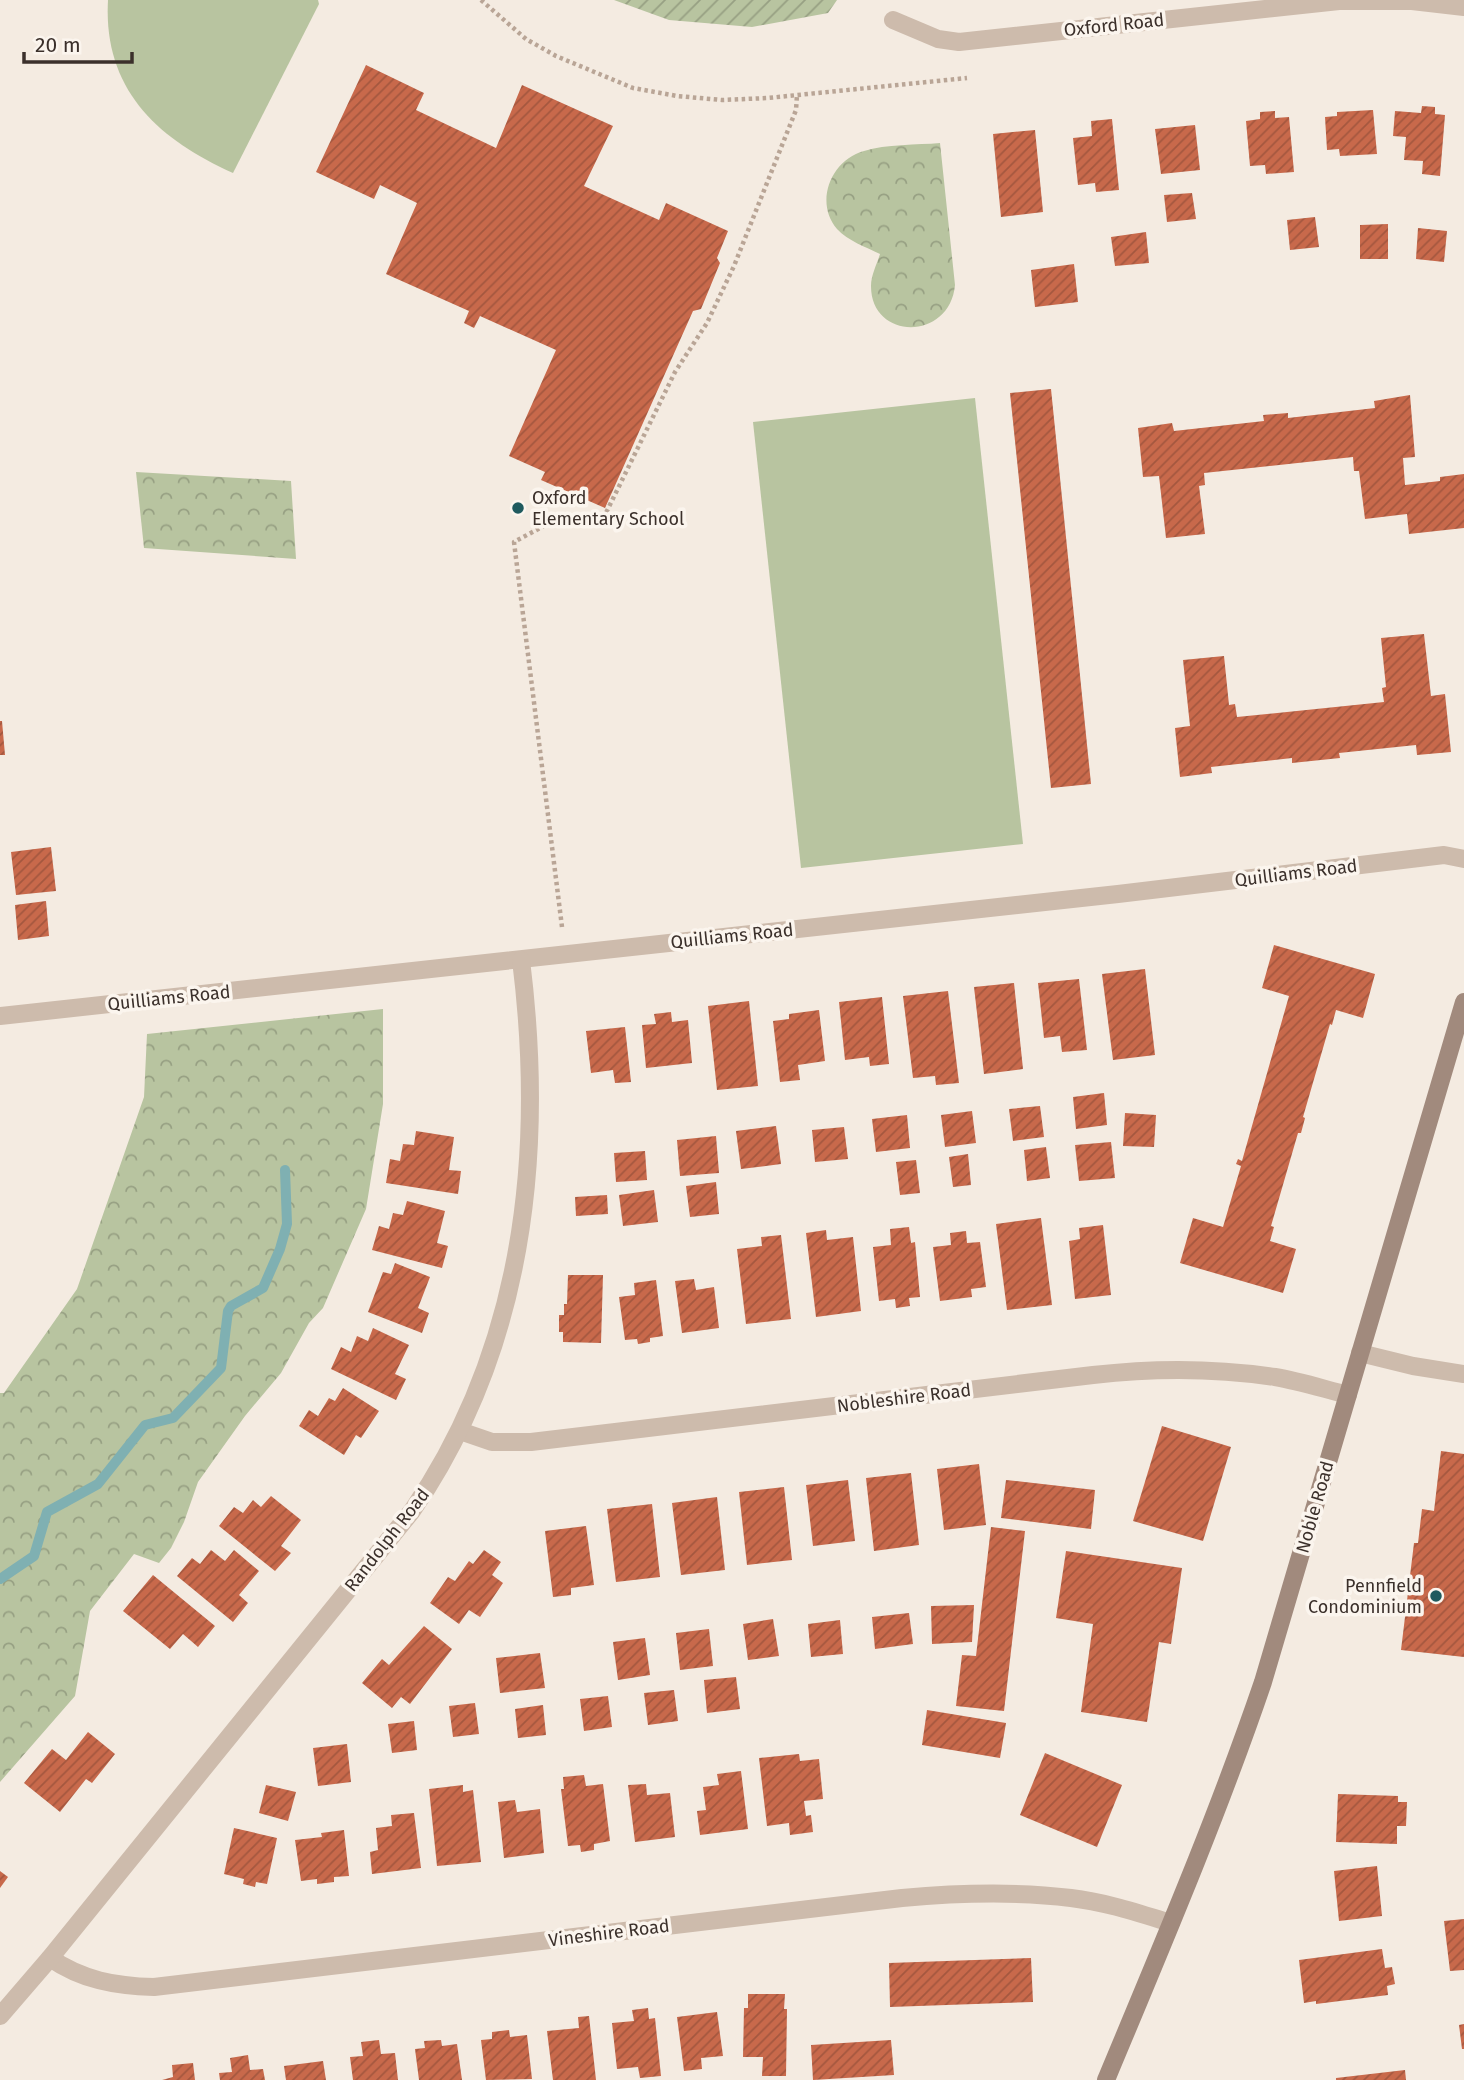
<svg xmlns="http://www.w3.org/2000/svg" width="1464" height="2080" font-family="'Fira Sans',sans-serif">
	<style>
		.grass { fill: #b8c4a0 }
		.forest { fill: url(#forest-crowns) }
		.garden { fill: url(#garden-furrows) }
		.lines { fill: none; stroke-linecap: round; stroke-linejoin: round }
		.stream { stroke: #7fb0b2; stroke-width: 10 }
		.building { fill: url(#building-hatch) }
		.path { stroke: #b9a596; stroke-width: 4.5; stroke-dasharray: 3.5 3.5; stroke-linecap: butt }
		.minor { stroke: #cdbbac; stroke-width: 18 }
		.secondary { stroke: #a18a7d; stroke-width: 18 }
		.poi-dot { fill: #1f5a5e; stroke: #fbf5ee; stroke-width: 2.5 }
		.labels { text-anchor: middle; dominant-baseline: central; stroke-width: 7; stroke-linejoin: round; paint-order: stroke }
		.street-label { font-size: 18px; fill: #3b302b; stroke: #fbf5ee }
		.poi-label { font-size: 18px; fill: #3b302b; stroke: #fbf5ee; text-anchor: start }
	</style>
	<defs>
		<pattern id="forest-crowns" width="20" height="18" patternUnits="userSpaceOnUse" patternTransform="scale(1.75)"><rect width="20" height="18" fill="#b8c4a0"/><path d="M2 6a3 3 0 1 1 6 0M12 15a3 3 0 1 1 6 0" fill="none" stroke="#97a083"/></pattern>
		<pattern id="garden-furrows" width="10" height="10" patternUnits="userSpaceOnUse" patternTransform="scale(1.75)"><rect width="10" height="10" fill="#b8c4a0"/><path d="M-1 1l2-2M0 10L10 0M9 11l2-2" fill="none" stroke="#97a083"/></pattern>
		<pattern id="building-hatch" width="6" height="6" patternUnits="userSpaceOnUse" patternTransform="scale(1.75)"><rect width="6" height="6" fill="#c8694b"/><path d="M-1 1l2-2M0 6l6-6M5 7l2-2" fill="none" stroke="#a4573f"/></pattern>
	</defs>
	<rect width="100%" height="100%" fill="#f4ebe1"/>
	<g class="grass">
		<path d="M108 0H318L319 4 233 173C157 139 103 89 108 0Z"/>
		<polygon points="975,398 1023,844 801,868 753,422"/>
	</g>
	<g class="forest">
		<path d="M940 143 955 285C950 341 871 341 871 286 871 275 877 264 880 254 866 247 848 241 837 229 814 202 831 160 864 151 886 144 917 145 940 143Z"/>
		<polygon points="136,472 291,481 296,559 144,548"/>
		<polygon points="383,1009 383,1104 366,1209 323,1308 309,1323 281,1373 245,1416 198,1482 184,1522 171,1548 159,1563 134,1554 90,1611 75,1696 0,1782 0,1393 4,1393 77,1289 144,1097 147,1034"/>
	</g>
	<polygon class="garden" points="614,0 837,0 828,13 752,27 669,20"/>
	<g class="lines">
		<polyline class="stream" points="0,1579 34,1556 47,1512 98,1484 145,1425 173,1418 221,1368 228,1311 231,1306 263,1288 280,1249 287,1224 285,1170"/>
	</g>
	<g class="building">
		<polygon points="366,65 424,93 416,110 496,148 522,85 613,126 584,186 659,220 666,203 728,231 717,258 720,263 701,309 693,311 605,508 541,480 545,472 509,456 556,350 480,316 474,328 464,323 469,311 386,274 417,203 380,185 374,199 316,172"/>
		<polygon points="1422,106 1435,107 1435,114 1445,115 1440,176 1422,174 1423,161 1404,160 1406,137 1393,136 1395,111 1421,113"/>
		<polygon points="1373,110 1377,154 1340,156 1339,149 1327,150 1325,117 1337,116 1337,112"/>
		<polygon points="1275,111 1275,118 1289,117 1294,172 1266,174 1265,165 1250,166 1246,121 1260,119 1260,112"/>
		<polygon points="1112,119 1119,190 1096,192 1095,183 1078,185 1073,138 1092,136 1091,121"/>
		<polygon points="1195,125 1200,170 1161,174 1155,129"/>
		<polygon points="1035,130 1043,212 1001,217 993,134"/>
		<polygon points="1192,193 1196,219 1167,222 1164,195"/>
		<polygon points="1315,217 1319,247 1290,250 1287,220"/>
		<polygon points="1388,224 1388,259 1360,259 1360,225"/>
		<polygon points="1418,228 1447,231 1444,262 1416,259"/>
		<polygon points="1146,232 1149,263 1115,266 1111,237"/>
		<polygon points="1074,264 1078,302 1035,307 1031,270"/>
		<polygon points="1051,389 1091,784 1051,788 1010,393"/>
		<polygon points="1410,395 1415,457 1403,458 1405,485 1440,481 1440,477 1464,474 1464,528 1409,534 1407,514 1365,519 1359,471 1354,471 1353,457 1204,473 1205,485 1199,486 1205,534 1166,538 1159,476 1143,477 1138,428 1172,423 1174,431 1264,421 1263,415 1288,413 1288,418 1375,408 1374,401"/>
		<polygon points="1424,634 1431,696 1445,694 1451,752 1417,755 1416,745 1339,753 1340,758 1292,763 1292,758 1211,767 1212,773 1180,777 1175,728 1190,726 1183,660 1224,656 1229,705 1235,704 1237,717 1384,702 1382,688 1386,687 1381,638"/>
		<polygon points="0,721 2,721 5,755 0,755"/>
		<polygon points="51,847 56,891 16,895 11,852"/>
		<polygon points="46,901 49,936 18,940 15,905"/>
		<polygon points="1274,945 1375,974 1363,1018 1336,1010 1332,1025 1330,1024 1303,1117 1305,1118 1301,1133 1298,1133 1271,1226 1274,1227 1270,1241 1296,1249 1283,1293 1180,1263 1193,1218 1223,1227 1241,1166 1236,1164 1238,1159 1242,1161 1289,996 1262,988"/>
		<polygon points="1145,969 1155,1055 1113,1060 1102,974"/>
		<polygon points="1079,979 1087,1050 1062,1052 1060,1036 1044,1038 1038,983"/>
		<polygon points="1014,983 1023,1069 984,1074 974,987"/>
		<polygon points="948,991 959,1083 936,1085 935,1076 913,1078 903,996"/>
		<polygon points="882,997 889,1064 870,1066 869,1057 845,1060 839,1002"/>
		<polygon points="749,1001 758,1086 717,1090 708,1006"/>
		<polygon points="819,1010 825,1061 798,1065 800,1080 780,1082 773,1021 789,1019 789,1014"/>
		<polygon points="671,1012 672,1022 688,1020 692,1063 646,1068 642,1025 656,1024 654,1014"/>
		<polygon points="625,1027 631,1082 615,1083 613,1070 591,1073 586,1031"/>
		<polygon points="1104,1093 1107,1125 1076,1129 1073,1097"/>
		<polygon points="1040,1106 1044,1137 1013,1141 1009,1109"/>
		<polygon points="972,1111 976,1143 945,1147 941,1115"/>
		<polygon points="1125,1113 1156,1115 1154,1147 1123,1146"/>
		<polygon points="907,1115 910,1148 876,1152 872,1119"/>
		<polygon points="776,1126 781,1164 741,1169 736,1131"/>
		<polygon points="844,1127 848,1159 815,1162 812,1130"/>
		<polygon points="416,1131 454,1137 449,1170 461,1171 458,1194 386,1183 390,1159 400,1161 403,1144 414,1145"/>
		<polygon points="716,1136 719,1173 680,1176 677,1140"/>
		<polygon points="1111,1142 1115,1178 1079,1181 1075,1145"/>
		<polygon points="1046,1147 1050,1178 1027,1181 1024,1150"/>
		<polygon points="645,1151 647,1180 616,1182 614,1153"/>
		<polygon points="968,1154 971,1185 953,1187 949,1157"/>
		<polygon points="916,1160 920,1193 900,1195 896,1162"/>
		<polygon points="716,1182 719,1214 690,1217 686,1186"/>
		<polygon points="654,1190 658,1222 623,1226 619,1195"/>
		<polygon points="607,1195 608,1214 576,1216 575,1197"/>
		<polygon points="407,1201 445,1211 437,1243 448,1246 442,1268 372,1250 379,1226 389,1229 393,1213 403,1215"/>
		<polygon points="1041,1218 1052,1305 1007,1310 996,1224"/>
		<polygon points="1103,1225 1111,1295 1075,1299 1069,1241 1080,1239 1079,1228"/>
		<polygon points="909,1227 911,1243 915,1242 920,1297 909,1298 910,1306 896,1308 895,1299 879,1301 873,1247 891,1245 890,1229"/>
		<polygon points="826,1230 827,1240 853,1237 861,1311 816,1317 806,1233"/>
		<polygon points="966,1231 967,1243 980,1242 986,1287 971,1289 972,1297 940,1301 933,1247 951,1245 950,1233"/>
		<polygon points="781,1235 791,1319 746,1324 737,1249 762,1246 761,1237"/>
		<polygon points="395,1263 430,1277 418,1308 429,1313 422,1333 368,1312 383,1272 391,1274"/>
		<polygon points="568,1275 603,1275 601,1343 563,1342 563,1332 559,1332 559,1315 564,1315 564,1304 567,1304"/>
		<polygon points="694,1279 696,1290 714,1287 719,1328 682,1333 675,1281"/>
		<polygon points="656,1280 663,1336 650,1338 650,1342 638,1344 637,1339 625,1340 619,1297 635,1295 634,1283"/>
		<polygon points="373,1328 409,1345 395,1374 406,1379 396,1400 331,1369 341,1347 351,1352 357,1336 368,1341"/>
		<polygon points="343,1388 379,1411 361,1438 356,1435 344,1455 299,1426 309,1410 318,1416 329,1398 335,1401"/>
		<polygon points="1162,1426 1231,1447 1203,1541 1133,1521"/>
		<polygon points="1441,1451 1464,1454 1464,1657 1401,1650 1414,1543 1418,1543 1422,1509 1434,1511"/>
		<polygon points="979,1464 986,1525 944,1530 937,1469"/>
		<polygon points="911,1473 919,1545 874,1551 866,1478"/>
		<polygon points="848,1480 855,1541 813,1546 806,1485"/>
		<polygon points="1006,1480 1095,1490 1091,1529 1001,1518"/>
		<polygon points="784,1487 792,1560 747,1565 739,1492"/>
		<polygon points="271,1496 301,1520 281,1546 291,1553 275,1571 219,1526 234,1507 243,1513 253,1500 261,1507"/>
		<polygon points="717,1497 725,1570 681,1575 672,1503"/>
		<polygon points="652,1504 660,1577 616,1582 607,1509"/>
		<polygon points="586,1526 594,1585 571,1588 571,1595 553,1597 545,1531"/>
		<polygon points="991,1527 1025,1531 1004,1711 956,1706 962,1655 976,1656"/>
		<polygon points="211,1550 225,1561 234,1550 259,1571 239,1595 248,1603 233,1622 177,1576 192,1558 200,1564"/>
		<polygon points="484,1550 501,1562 492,1575 503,1583 480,1617 469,1610 459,1624 430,1603 448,1577 455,1581 469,1561 473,1564"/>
		<polygon points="1066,1551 1182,1568 1171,1644 1159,1642 1147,1722 1081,1712 1093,1624 1056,1618"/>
		<polygon points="153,1575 215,1626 198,1647 183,1634 170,1649 123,1611"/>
		<polygon points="974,1605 972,1642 932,1644 931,1606"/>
		<polygon points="909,1613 913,1644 875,1649 872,1617"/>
		<polygon points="773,1619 779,1656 748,1660 743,1624"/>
		<polygon points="840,1620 843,1654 811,1657 808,1624"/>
		<polygon points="424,1626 452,1649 410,1704 401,1697 392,1708 362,1683 382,1659 389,1665"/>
		<polygon points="709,1629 713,1666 680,1670 676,1633"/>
		<polygon points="645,1638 650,1675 618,1680 613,1642"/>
		<polygon points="540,1653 545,1688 500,1693 496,1658"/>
		<polygon points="736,1677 740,1709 707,1713 704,1680"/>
		<polygon points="674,1690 678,1721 648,1725 644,1693"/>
		<polygon points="608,1696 612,1727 584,1731 580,1699"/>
		<polygon points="475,1703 479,1734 453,1737 449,1706"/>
		<polygon points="543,1705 546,1735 518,1738 515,1709"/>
		<polygon points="927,1710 1006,1723 1000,1758 922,1745"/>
		<polygon points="414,1721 417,1750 392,1753 388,1724"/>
		<polygon points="88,1732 115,1754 92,1783 86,1779 60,1812 24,1783 52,1749 66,1760"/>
		<polygon points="347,1744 351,1782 318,1786 313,1748"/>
		<polygon points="1045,1753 1122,1785 1097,1847 1020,1815"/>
		<polygon points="799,1754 800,1761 819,1759 823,1799 804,1801 806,1816 811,1815 813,1832 790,1835 789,1823 767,1826 759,1758"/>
		<polygon points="741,1771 748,1829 700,1835 697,1811 706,1810 703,1787 719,1785 717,1774"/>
		<polygon points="584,1775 586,1786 603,1784 610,1841 594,1844 594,1850 581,1852 580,1845 568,1846 561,1789 564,1789 563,1777"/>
		<polygon points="646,1784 647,1795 670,1793 675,1837 635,1842 628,1785"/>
		<polygon points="266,1785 296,1792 288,1821 259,1813"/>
		<polygon points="463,1785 463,1792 473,1790 481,1862 437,1866 429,1789"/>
		<polygon points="1338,1794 1398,1796 1398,1802 1407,1802 1406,1826 1397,1826 1397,1844 1336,1842"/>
		<polygon points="515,1800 517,1812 540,1809 544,1853 504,1858 498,1802"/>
		<polygon points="414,1813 421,1868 372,1874 370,1852 378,1850 376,1828 392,1826 391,1815"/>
		<polygon points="234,1828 277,1838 267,1884 256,1882 255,1887 243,1884 244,1879 224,1874"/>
		<polygon points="344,1830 349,1876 334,1877 334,1882 317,1884 317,1879 301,1881 295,1840 322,1837 321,1833"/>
		<polygon points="1377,1866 1382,1916 1339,1921 1334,1871"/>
		<polygon points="0,1871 8,1877 0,1888"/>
		<polygon points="1464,1919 1464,1970 1450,1971 1444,1921"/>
		<polygon points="1382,1949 1385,1968 1392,1967 1395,1984 1387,1986 1388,1995 1316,2004 1316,2001 1304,2003 1299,1960"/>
		<polygon points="1031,1958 1033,2002 890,2007 889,1963"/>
		<polygon points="748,1994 785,1994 784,2009 787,2009 786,2076 762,2076 763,2057 743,2057 744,2008 748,2008"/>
		<polygon points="648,2008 649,2019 655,2018 661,2076 640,2078 638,2067 617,2069 612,2023 634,2021 632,2010"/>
		<polygon points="717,2012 723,2056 701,2058 702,2069 684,2071 677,2017"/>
		<polygon points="589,2016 596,2080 553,2080 547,2031 579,2028 578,2017"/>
		<polygon points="1464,2024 1464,2049 1462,2049 1459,2025"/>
		<polygon points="509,2030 510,2037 527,2035 532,2079 486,2080 481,2040 492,2039 492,2032"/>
		<polygon points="379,2040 381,2054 395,2053 398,2080 353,2080 350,2057 363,2056 361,2042"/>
		<polygon points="441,2040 442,2046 457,2044 462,2080 419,2080 415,2049 425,2048 424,2041"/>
		<polygon points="891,2040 894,2075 813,2080 811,2045"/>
		<polygon points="248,2055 250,2070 263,2069 265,2080 220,2080 219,2073 232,2072 230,2058"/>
		<polygon points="323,2061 326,2080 286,2080 284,2066"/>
		<polygon points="193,2063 195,2080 162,2080 173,2077 172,2065"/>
		<polygon points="1405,2070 1406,2080 1336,2080 1336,2078"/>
	</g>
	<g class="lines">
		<g class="path">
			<polyline points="481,0 526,39 556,56 633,88 677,96 722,100 768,98 967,78"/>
			<polyline points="562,927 514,542 555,520 603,519 675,372 707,323 734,266 796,110 797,95"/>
		</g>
		<g class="minor">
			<polyline points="893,20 938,39 959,42 1339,1 1412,1 1464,7"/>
			<polyline points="0,1016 1118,894 1444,855 1464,859"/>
			<polyline points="1360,1353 1413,1366 1464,1374"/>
			<path d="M460 1431 492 1442H531L1093 1375C1153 1368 1215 1368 1275 1377 1299 1381 1324 1389 1348 1395"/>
			<path d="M50 1958C82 1980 115 1986 154 1987L902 1898C957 1893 1015 1891 1071 1898 1105 1902 1138 1913 1171 1923"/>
			<path d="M0 2016 50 1958 412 1511C524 1348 545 1152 521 960"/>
		</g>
		<path class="secondary" d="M1106 2080C1161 1948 1217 1817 1263 1682L1464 1002"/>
	</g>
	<g class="poi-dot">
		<circle cx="518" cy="508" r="7"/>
		<circle cx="1436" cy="1596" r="7"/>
	</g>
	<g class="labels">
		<g class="street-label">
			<text transform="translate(1114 25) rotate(-6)">Oxford Road</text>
			<text transform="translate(1296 873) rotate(-7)">Quilliams Road</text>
			<text transform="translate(732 936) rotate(-6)">Quilliams Road</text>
			<text transform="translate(169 998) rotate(-6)">Quilliams Road</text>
			<text transform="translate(904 1398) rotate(-7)">Nobleshire Road</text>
			<text transform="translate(1315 1507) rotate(-74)">Noble Road</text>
			<text transform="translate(387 1540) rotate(-52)">Randolph Road</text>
			<text transform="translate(609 1933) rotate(-7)">Vineshire Road</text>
		</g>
		<g class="poi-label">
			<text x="532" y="498">Oxford<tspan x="532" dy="21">Elementary School</tspan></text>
			<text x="1422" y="1586" text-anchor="end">Pennfield<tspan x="1422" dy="21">Condominium</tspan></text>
		</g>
	</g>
	<path d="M24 52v10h108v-10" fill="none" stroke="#3b302b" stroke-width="3.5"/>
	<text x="35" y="52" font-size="21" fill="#3b302b" stroke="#fbf5ee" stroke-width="5" paint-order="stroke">20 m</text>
</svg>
